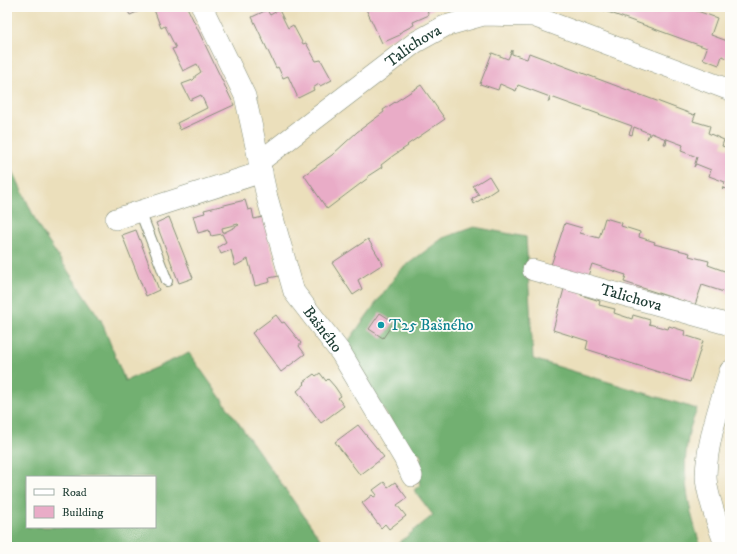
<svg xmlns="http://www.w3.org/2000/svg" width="737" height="554" font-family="'IM FELL DW Pica',serif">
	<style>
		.forest { fill: #72b071; stroke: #487652; fill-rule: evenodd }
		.building { fill: #e9acc7; fill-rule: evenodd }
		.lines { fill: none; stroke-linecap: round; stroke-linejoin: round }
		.lane-casing { stroke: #858e78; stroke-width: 12 }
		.street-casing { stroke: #858e78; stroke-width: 22 }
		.lane { stroke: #fff; stroke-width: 10 }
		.street { stroke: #fff; stroke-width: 21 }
		.culture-dot { fill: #0f9aa8; stroke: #fdfcf7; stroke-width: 1.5 }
		.labels { text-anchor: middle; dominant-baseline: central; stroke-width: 3.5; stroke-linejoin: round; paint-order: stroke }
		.street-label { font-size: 16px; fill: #1f3d34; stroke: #fdfcf7 }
		.culture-label { font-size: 16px; fill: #0d838f; stroke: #fdfcf7; text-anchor: start }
	</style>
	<rect width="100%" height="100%" fill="#fdfcf7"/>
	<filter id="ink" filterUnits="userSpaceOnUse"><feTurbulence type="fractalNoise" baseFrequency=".025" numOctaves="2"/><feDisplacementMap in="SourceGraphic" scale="8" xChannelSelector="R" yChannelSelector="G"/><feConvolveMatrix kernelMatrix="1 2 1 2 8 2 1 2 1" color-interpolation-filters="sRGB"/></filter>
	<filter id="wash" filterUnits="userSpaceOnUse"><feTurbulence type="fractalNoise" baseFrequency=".012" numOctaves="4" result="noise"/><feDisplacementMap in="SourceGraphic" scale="16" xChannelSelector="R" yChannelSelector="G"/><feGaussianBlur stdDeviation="0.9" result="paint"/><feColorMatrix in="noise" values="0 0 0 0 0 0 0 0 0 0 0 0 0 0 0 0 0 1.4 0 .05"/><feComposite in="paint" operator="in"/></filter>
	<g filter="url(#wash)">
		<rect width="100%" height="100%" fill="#ebdfbb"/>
		<g class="forest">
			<path d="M7 158 39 228 101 320 125 381 189 353 326 547H7ZM27 477H155V527H27Z"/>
			<path d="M474 227 526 237 533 359 697 409C694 418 689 428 688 438 681 476 689 511 701 547H394L433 515 414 490 420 485 415 463 422 460 420 453 410 451 345 349 347 343 400 270 443 238Z"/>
		</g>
		<g id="blocks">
			<g class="building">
				<polygon points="128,7 149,7 130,15 126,8"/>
				<polygon points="153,7 187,7 234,105 180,130 177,123 207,108 201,95 190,100 182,84 193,80 195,78 195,76 201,72 197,64 183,71 172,49 176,48 165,26 161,28"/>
				<polygon points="365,7 438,7 427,12 429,15 413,22 414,25 399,33 400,35 382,43"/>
				<polygon points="594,7 686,7 717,18 711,35 730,42 730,59 722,56 719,65 703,59 707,48"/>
				<polygon points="267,10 270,15 279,10 288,28 293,25 303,44 306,43 316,61 321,60 332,80 320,86 319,84 313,88 314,90 298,98 288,76 283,78 278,67 276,68 252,17"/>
				<polygon points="512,50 512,54 527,59 529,53 694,115 696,113 693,121 710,126 708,133 724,140 722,146 730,149 730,190 724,188 722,190 725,182 709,176 711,170 696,164 694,167 697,157 681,151 683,145 667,139 666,144 664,144 666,139 651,133 647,139 649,133 634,127 632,135 629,134 632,126 551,97 549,102 548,102 550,97 518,85 516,91 500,84 498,90 480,84 492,53 508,59"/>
				<polygon points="421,85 445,119 407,145 408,146 394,155 381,165 382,167 368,176 368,178 327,209 304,175 332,155 357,132 384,112 383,110"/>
				<polygon points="489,176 497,189 474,204 472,199 479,195 473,186"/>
				<path d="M245 200 248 210 252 209 254 219 263 217 279 276 269 278 270 282 255 286 248 259 235 266 231 250 221 254 218 247 226 242 222 234 211 236 209 230 198 233 193 216 205 213 204 210ZM238 224 239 225 223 233 222 228Z"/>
				<polygon points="169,217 193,278 179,283 156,223"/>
				<polygon points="605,218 622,223 621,226 640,232 639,237 655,242 654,244 690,253 689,256 709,261 708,265 730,273 730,294 702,285 695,305 624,282 626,275 592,264 587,279 550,268 565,223 582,228 580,233 599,238"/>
				<polygon points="136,230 159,290 146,296 122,235"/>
				<polygon points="368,239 383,264 358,280 362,289 353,295 332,263"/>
				<polygon points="565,285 582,290 581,295 600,301 599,305 615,309 614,313 632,319 633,315 650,320 649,324 668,329 669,326 685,331 684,335 703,341 690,382 586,349 588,341 553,330"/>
				<polygon points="380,313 394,322 383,338 369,329"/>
				<polygon points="276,315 282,323 284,322 301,343 299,346 305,354 281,372 252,333"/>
				<polygon points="320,373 326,381 328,379 335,387 341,396 338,398 344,406 321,423 297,391 305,384 303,382 314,374 316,376"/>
				<polygon points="358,425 384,457 360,475 335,442"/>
				<polygon points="384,482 388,487 395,482 407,498 397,505 406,516 389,529 385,524 381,528 362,503 372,495 374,497 377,495 373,490"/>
			</g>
		</g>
	</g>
	<g filter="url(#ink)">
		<use href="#blocks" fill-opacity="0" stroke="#858e78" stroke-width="1"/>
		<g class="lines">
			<g class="lane-casing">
				<polyline id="lane" points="140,211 167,281"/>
			</g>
			<g class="street-casing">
				<g id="street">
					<path id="s1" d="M202 7 245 96 267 197 294 292 341 353 404 458 412 476"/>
					<path id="s2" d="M259 162 416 42 445 26 484 15 533 16 730 90"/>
					<polyline points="116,219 262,172"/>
					<path id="s3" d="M533 270 730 325"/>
					<path d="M726 547C720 531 706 492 706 476 707 440 720 405 730 371"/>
				</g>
			</g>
			<use href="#lane" class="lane"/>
			<use href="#street" class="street"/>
		</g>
	</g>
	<circle class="culture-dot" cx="381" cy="325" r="4"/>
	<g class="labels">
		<g class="street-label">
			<text stroke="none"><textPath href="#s2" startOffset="193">Talichova</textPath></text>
			<text stroke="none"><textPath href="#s3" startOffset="102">Talichova</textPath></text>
			<text stroke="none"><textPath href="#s1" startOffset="348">Bašného</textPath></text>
		</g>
		<g class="culture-label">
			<text x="389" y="325">T25 Bašného</text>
		</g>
	</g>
	<rect width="737" height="554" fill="none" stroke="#fdfcf7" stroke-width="24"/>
	<rect x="26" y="476" width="130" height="52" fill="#fdfcf7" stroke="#a4b0a9"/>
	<rect x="34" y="489" width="20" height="6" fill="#ffffff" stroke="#a4b0a9"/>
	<text x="62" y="496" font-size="12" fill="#1f3d34">Road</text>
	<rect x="34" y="506" width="20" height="12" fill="#e9acc7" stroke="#a4b0a9"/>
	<text x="62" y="516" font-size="12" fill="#1f3d34">Building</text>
</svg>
